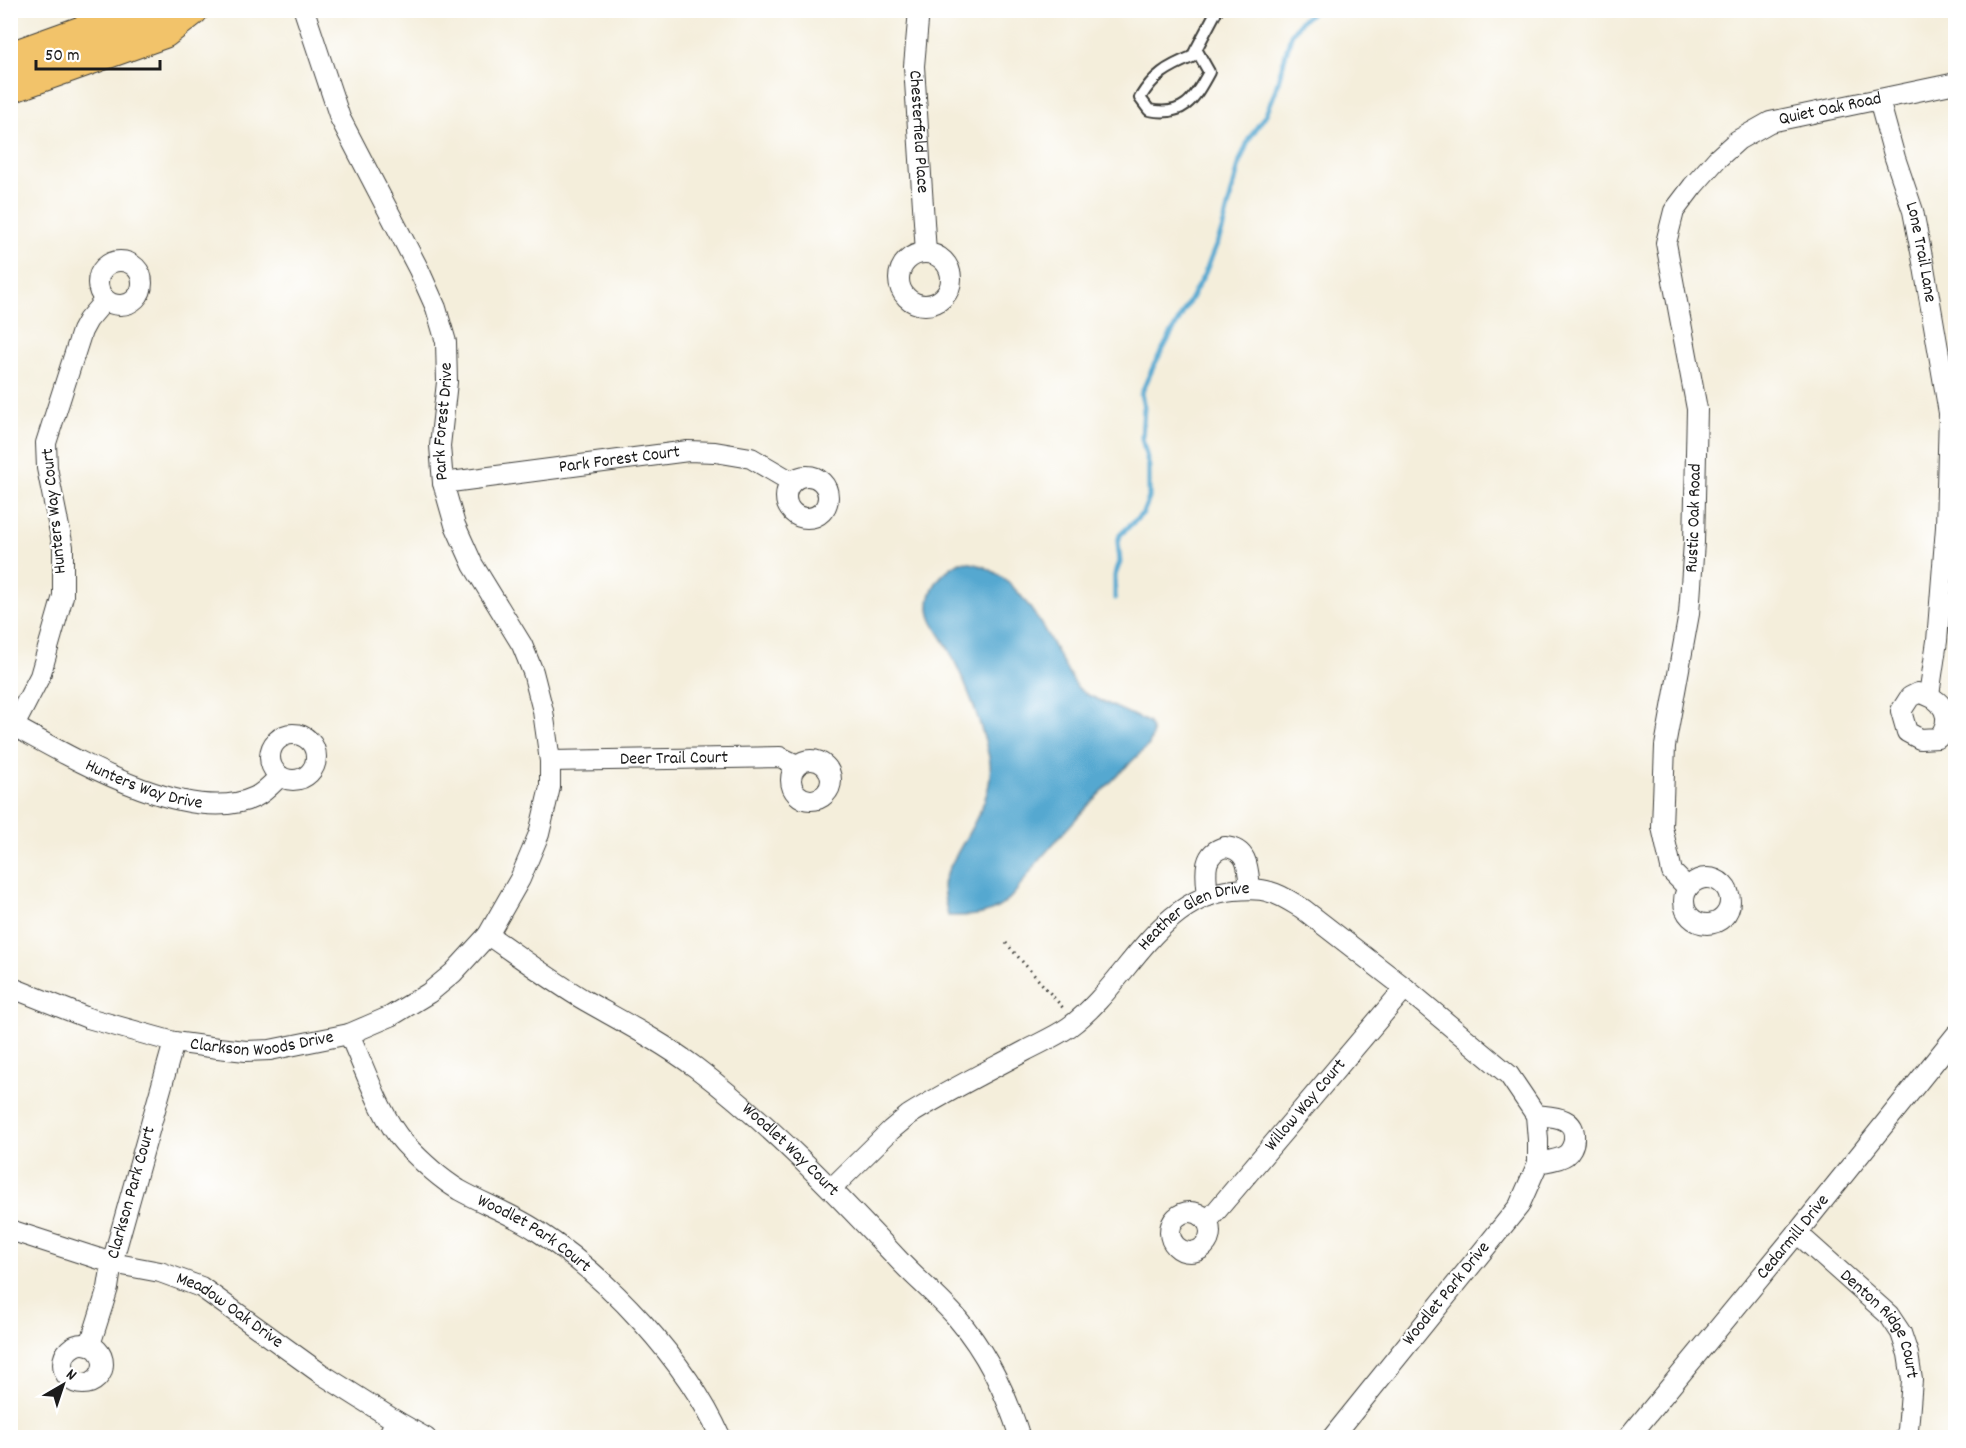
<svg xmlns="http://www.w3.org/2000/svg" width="1966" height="1448" font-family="Dekko,sans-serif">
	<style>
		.water { fill: #55a8d0; stroke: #386276; stroke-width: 1.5 }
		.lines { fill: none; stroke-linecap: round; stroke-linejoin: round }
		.stream { stroke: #55a8d0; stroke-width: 5 }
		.lane-casing { stroke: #3c3c39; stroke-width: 14 }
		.street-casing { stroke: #3c3c39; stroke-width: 22 }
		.primary-casing { stroke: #3c3c39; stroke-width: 34 }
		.path { stroke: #3c3c39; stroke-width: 3; stroke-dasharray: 1.5 4.5; stroke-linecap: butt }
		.lane { stroke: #fff; stroke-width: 10 }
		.street { stroke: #fff; stroke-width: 20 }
		.primary { stroke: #f2c36a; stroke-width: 32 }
		.labels { text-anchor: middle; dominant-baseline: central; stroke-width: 4.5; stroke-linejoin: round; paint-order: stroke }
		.street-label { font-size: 18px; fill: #1c1c1c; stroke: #fff }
	</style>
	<rect width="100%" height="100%" fill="#fff"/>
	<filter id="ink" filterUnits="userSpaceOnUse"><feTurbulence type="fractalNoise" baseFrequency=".0167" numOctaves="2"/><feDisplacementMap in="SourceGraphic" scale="12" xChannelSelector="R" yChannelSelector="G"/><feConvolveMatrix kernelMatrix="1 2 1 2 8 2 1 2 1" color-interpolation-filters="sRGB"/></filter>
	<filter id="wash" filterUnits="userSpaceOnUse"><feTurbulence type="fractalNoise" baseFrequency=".008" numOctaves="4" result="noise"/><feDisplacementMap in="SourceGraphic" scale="24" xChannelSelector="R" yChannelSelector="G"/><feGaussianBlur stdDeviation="1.35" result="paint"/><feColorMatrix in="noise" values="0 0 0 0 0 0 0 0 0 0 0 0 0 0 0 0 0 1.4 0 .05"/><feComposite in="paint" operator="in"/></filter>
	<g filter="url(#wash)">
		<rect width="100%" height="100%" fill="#f4eedb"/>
		<path class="water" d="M960 562C1020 562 1049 644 1077 687L1086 694 1148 722C1154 730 1153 735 1149 745 1110 781 1075 819 1040 859 1026 875 1016 898 997 908 981 917 966 916 948 916 946 906 941 889 944 880 946 873 951 866 954 859 970 829 997 792 989 757 981 722 967 686 951 654 945 640 930 624 929 609 928 587 942 572 960 562Z"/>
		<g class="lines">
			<polyline class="stream" points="1115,598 1115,575 1120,562 1118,542 1120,535 1143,513 1149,498 1149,467 1142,438 1144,407 1141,394 1154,365 1205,273 1222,231 1240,161 1249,139 1266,114 1275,92 1291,35 1301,21 1315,10"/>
		</g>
	</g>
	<g filter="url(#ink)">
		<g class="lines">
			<g class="lane-casing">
				<path id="lane" d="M1196 49 1209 72C1194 100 1183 117 1149 110L1140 98C1154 75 1167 67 1192 57L1217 10"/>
			</g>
			<g class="street-casing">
				<g id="street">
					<path id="s1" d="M919 10 914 66 926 253"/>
					<path id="s2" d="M1879 100 1895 158 1913 211 1924 267 1949 413 1946 527 1937 641 1929 695"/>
					<circle cx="925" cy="279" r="26"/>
					<circle cx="120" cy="283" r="22"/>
					<circle cx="807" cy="497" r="21"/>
					<path id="s3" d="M443 483 688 451 715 452 751 458 792 482"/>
					<path d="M1918 693C1942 697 1956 718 1938 738L1920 739 1907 732 1901 711 1910 697Z"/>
					<path id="s4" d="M10 724C69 756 189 828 255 797 264 793 273 783 280 776"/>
					<polyline points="14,726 40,676 63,596 63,547 47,468 46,443 82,331 88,320 105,300"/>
					<circle cx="293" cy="757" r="23"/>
					<circle cx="811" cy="780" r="20"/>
					<path id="s5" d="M550 761 780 757 797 765"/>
					<circle cx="1707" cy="901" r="23"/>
					<path id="s6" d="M1688 888 1672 872 1662 827 1665 746 1689 614 1694 542 1697 409 1666 243 1674 211 1693 186 1717 159 1738 140 1770 122 1956 83"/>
					<path d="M1208 896C1206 876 1201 853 1225 847 1249 849 1248 870 1250 889"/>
					<path id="s7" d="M488 935C520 957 552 981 586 1001 623 1022 660 1041 695 1067 769 1123 832 1189 896 1257 915 1278 938 1296 957 1318 986 1352 1007 1395 1020 1438"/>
					<path id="s8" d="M10 987 88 1018 174 1042 218 1048 246 1051 270 1050 349 1034 391 1016 429 993 453 973 488 935 520 879 539 834 550 787V761L543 711 533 672 522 645 473 565 455 525 443 483 440 446 447 382 446 342 436 308 419 270 340 118 304 10"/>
					<path id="s9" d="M349 1034C364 1066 381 1118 404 1143 420 1160 439 1178 459 1190 484 1204 512 1214 536 1230 607 1276 686 1360 721 1438"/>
					<path d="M1536 1115C1552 1117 1576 1116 1574 1139 1574 1145 1570 1152 1566 1155 1559 1160 1547 1161 1538 1163"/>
					<path id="s10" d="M832 1188 891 1130 909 1115C947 1091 986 1072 1025 1051 1040 1043 1056 1036 1069 1027 1126 986 1157 897 1234 890 1246 889 1259 888 1270 892 1282 895 1293 903 1303 909L1405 988 1509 1075 1536 1115 1538 1140V1163L1519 1206 1332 1438"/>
					<circle cx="1190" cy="1232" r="20"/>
					<path id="s11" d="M1207 1222 1405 988"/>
					<path id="s12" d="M10 1230 112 1263 160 1272 201 1287 320 1373 396 1421 426 1438"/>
					<path id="s13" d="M1797 1233 1889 1315 1901 1333 1908 1354 1912 1380 1908 1430 1905 1438"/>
					<circle cx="83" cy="1364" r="20"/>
					<path id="s14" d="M90 1345 108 1288 112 1263 174 1042"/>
					<polyline points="387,1438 396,1421"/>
					<path id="s15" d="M1628 1438 1797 1233 1956 1035"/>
				</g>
			</g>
			<g class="primary-casing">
				<g id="primary">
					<polyline points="10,58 144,10"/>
					<polyline points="10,87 164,32 192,10"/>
				</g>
			</g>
			<polyline class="path" points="1006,943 1064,1009"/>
			<use href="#lane" class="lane"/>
			<use href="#street" class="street"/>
			<use href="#primary" class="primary"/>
		</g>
	</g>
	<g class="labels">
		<g class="street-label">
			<text stroke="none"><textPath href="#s6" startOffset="885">Quiet Oak Road</textPath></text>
			<text stroke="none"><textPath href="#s1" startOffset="122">Chesterfield Place</textPath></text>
			<text stroke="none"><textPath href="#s2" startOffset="158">Lone Trail Lane</textPath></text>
			<text stroke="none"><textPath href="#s8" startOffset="1074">Park Forest Drive</textPath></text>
			<text stroke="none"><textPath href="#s3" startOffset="178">Park Forest Court</textPath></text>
			<text transform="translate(55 511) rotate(-96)">Hunters Way Court</text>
			<text stroke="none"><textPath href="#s6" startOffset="380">Rustic Oak Road</textPath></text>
			<text stroke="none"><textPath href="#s5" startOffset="124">Deer Trail Court</textPath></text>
			<text stroke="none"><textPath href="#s4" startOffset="148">Hunters Way Drive</textPath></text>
			<text stroke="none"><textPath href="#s10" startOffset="460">Heather Glen Drive</textPath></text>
			<text stroke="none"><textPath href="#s8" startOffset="262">Clarkson Woods Drive</textPath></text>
			<text stroke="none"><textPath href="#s11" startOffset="153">Willow Way Court</textPath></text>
			<text stroke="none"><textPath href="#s7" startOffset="372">Woodlet Way Court</textPath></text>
			<text stroke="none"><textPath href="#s14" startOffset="158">Clarkson Park Court</textPath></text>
			<text stroke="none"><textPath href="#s9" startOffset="282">Woodlet Park Court</textPath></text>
			<text stroke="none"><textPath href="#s15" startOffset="260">Cedarmill Drive</textPath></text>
			<text transform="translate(1447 1294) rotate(-51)">Woodlet Park Drive</text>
			<text stroke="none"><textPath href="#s12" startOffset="236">Meadow Oak Drive</textPath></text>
			<text stroke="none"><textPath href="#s13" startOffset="126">Denton Ridge Court</textPath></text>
		</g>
	</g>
	<rect width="1966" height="1448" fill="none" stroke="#fff" stroke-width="36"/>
	<g transform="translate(63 1385) rotate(39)" stroke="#ffffff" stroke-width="4.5" paint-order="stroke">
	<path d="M0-4.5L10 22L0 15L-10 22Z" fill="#1c1c1c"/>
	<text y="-9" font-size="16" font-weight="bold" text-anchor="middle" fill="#1c1c1c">N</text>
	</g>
	<path d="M36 60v9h124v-9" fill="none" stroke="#1c1c1c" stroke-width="3"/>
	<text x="45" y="60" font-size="18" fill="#1c1c1c" stroke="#ffffff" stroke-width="4.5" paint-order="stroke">50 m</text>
</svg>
